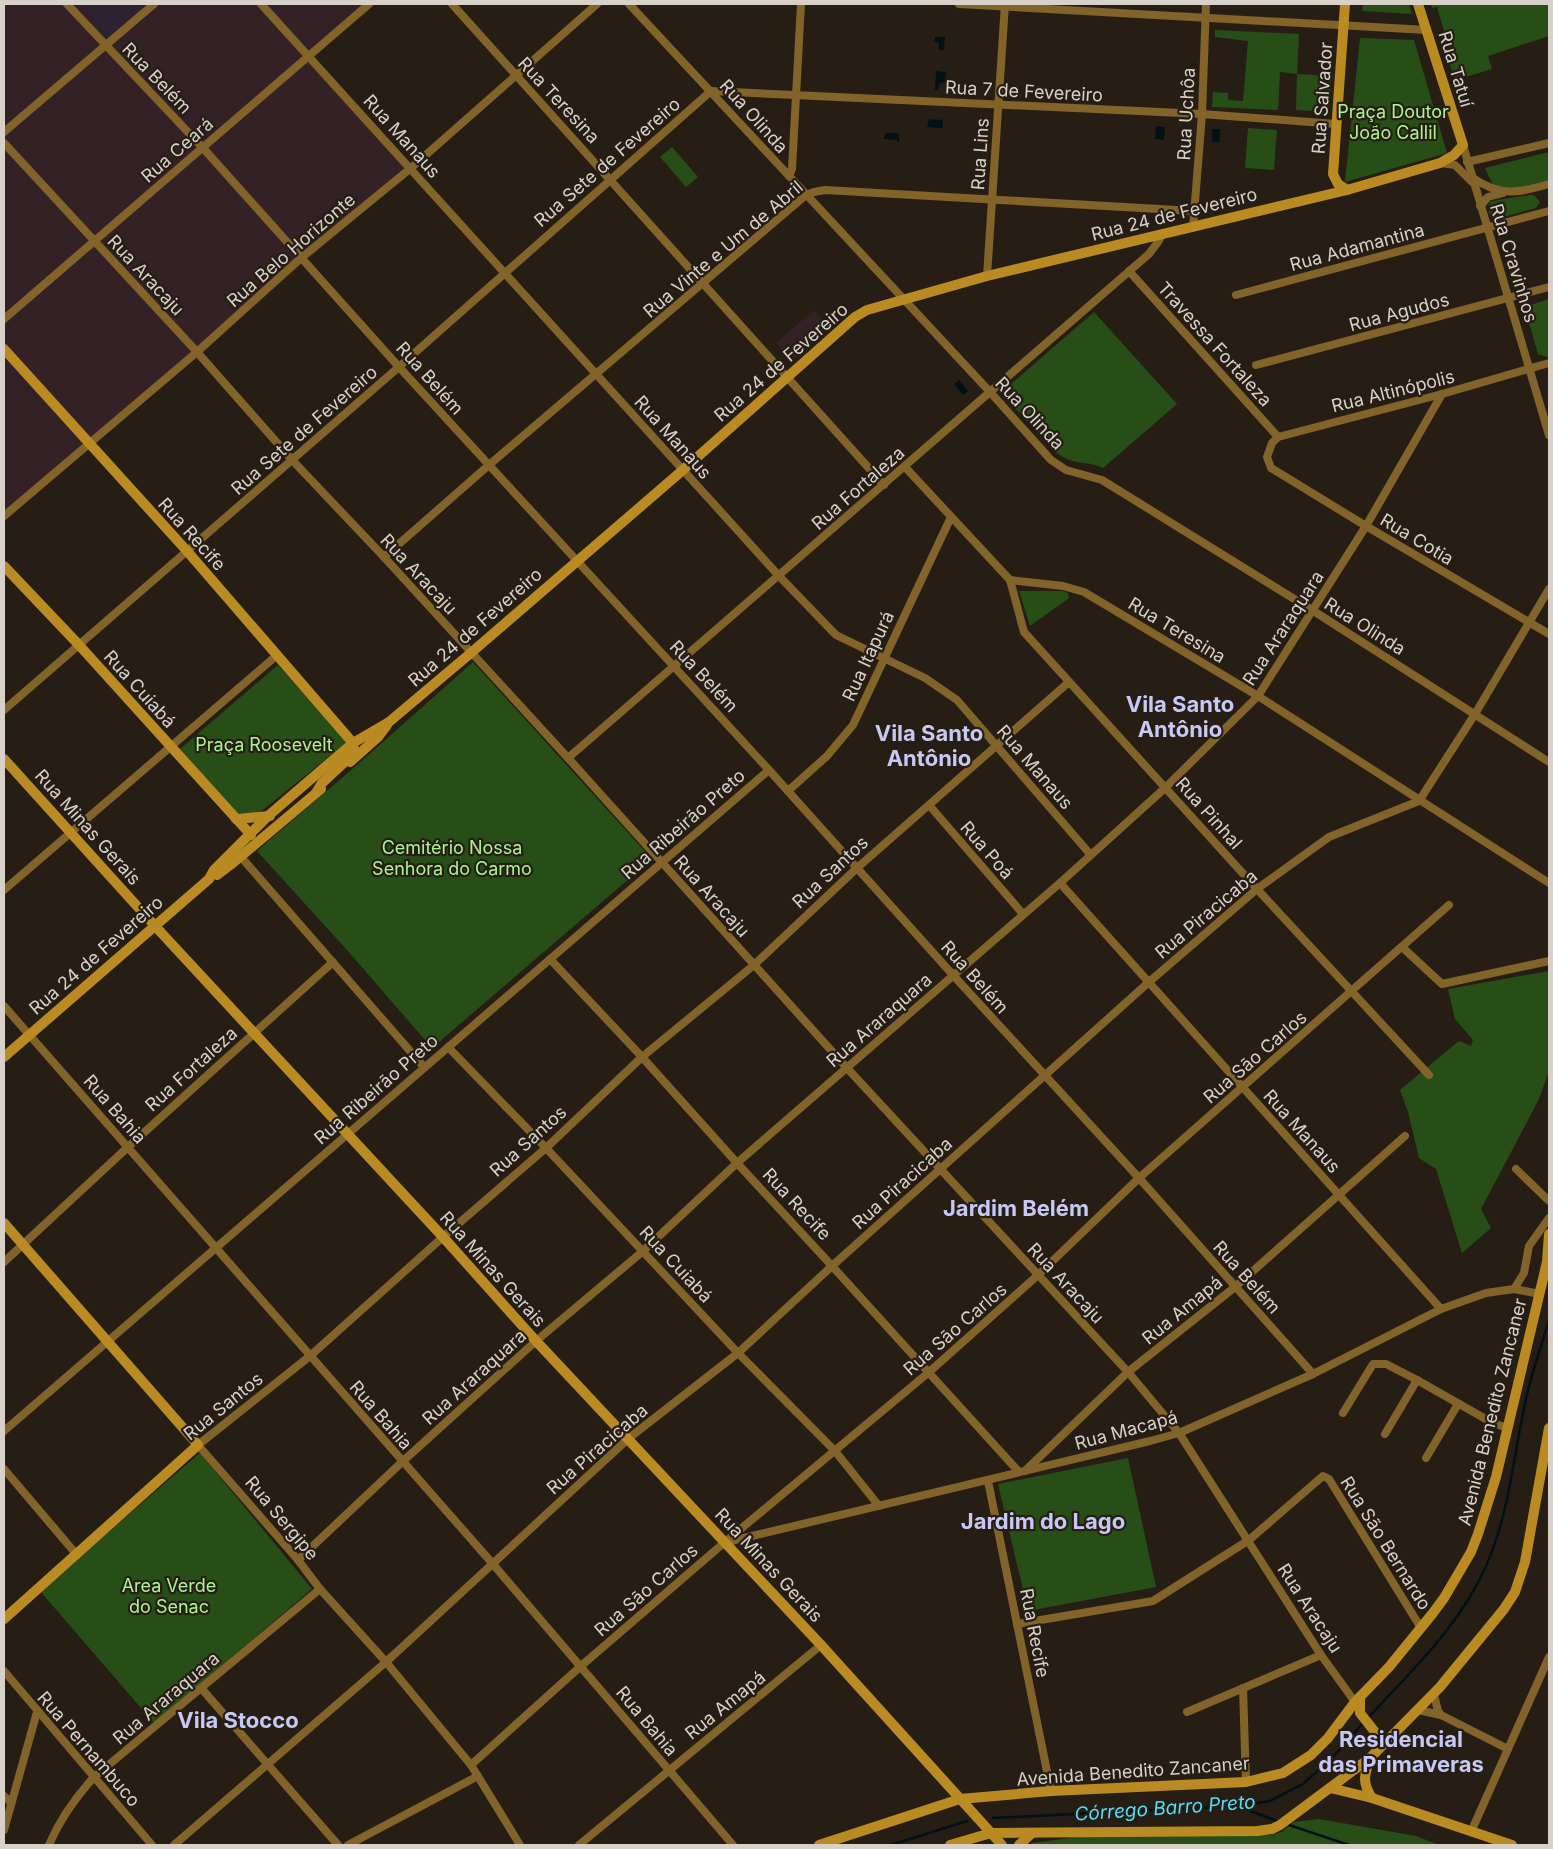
<svg xmlns="http://www.w3.org/2000/svg" width="1553" height="1849" font-family="Inter,sans-serif">
	<style>
		.commercial { fill: #342125 }
		.medical { fill: #2d2231 }
		.green { fill: #284e18 }
		.water { fill: #021115 }
		.lines { fill: none; stroke-linecap: round; stroke-linejoin: round }
		.stream { stroke: #021115; stroke-width: 2.5 }
		.street { stroke: #82642b; stroke-width: 8 }
		.secondary { stroke: #ba8a23; stroke-width: 10 }
		.labels { text-anchor: middle; dominant-baseline: central; stroke-width: 4.5; stroke-linejoin: round; paint-order: stroke }
		.street-label { font-size: 18px; fill: #d7d1ca; stroke: #261e14 }
		.park-label { font-size: 18px; fill: #aaf68d; stroke: #261e14 }
		.water-label { font-size: 19px; font-style: italic; fill: #53defc; stroke: #261e14 }
		.district-label { font-size: 22px; font-weight: bold; fill: #c7c8f3; stroke: #261e14 }
	</style>
	<rect width="100%" height="100%" fill="#261e14"/>
	<g class="commercial">
		<polygon points="4,4 377,4 310,58 411,171 4,522"/>
		<polygon points="814,310 830,328 791,361 776,343"/>
	</g>
	<polygon class="medical" points="76,4 146,4 107,38"/>
	<g class="green">
		<polygon points="1363,4 1409,4 1412,14 1362,11"/>
		<polygon points="1431,4 1549,4 1549,36 1488,56 1492,69 1455,80 1445,50 1449,48 1437,7 1432,8"/>
		<polygon points="1215,30 1299,34 1297,74 1331,76 1329,112 1296,110 1297,74 1280,72 1278,110 1212,107 1213,92 1228,93 1228,100 1243,101 1248,41 1215,37"/>
		<polygon points="1360,38 1414,40 1447,153 1345,182"/>
		<polygon points="1248,128 1277,130 1274,170 1245,168"/>
		<polygon points="672,147 698,177 686,187 660,157"/>
		<path d="M1549 152V180C1528 187 1516 192 1493 185L1485 168Z"/>
		<polygon points="1530,195 1534,195 1540,202 1536,208 1496,219 1489,213 1488,206 1491,201"/>
		<polygon points="1549,299 1549,358 1538,354 1526,312 1531,305"/>
		<path d="M1094 312 1177 404 1103 468C1086 460 1074 466 1057 453L1004 396 1003 391Z"/>
		<polygon points="1019,591 1063,591 1068,593 1069,598 1030,626"/>
		<polygon points="473,662 652,859 432,1048 347,950 257,851 365,758"/>
		<polygon points="278,665 347,742 259,813 235,813 180,749"/>
		<polygon points="1549,971 1549,1071 1539,1099 1481,1209 1491,1228 1462,1253 1436,1169 1419,1158 1408,1112 1400,1090 1459,1041 1471,1046 1473,1040 1455,1019 1448,989"/>
		<polygon points="200,1453 312,1589 154,1723 40,1591"/>
		<polygon points="1128,1458 1156,1587 1028,1611 998,1484"/>
		<polygon points="1319,1819 1416,1836 1439,1845 1031,1845 1032,1843 1085,1836 1270,1835 1282,1832 1294,1822"/>
	</g>
	<g class="water">
		<polygon points="935,37 945,37 944,50 939,50 939,43 934,42"/>
		<polygon points="936,71 946,72 945,82 939,84 938,90 935,90"/>
		<polygon points="929,119 943,120 943,128 927,127"/>
		<polygon points="1156,126 1165,127 1164,140 1155,139"/>
		<polygon points="1212,129 1220,129 1219,142 1212,142"/>
		<polygon points="885,133 898,133 900,142 897,142 897,140 884,139"/>
		<polygon points="959,380 968,391 963,395 954,384"/>
	</g>
	<g class="lines">
		<g class="stream">
			<path d="M1368 1718C1411 1671 1460 1626 1486 1566 1509 1514 1513 1459 1525 1404 1530 1376 1541 1348 1549 1320"/>
			<polyline points="1238,1806 1277,1821"/>
			<polyline points="993,1818 1238,1806 1270,1801 1303,1784 1333,1757 1364,1722"/>
			<polyline points="1289,1825 1349,1845"/>
			<polyline points="891,1845 967,1821"/>
		</g>
		<g class="street">
			<polyline points="67,4 203,148 399,367 769,770 953,975 1139,1178 1313,1374"/>
			<polyline points="261,4 779,576 836,635 925,678 957,700 1090,854"/>
			<polyline points="452,4 884,485"/>
			<polyline points="629,4 991,393 1051,460 1066,470 1102,480 1312,610 1549,762"/>
			<polyline points="959,4 1427,30"/>
			<polyline points="4,132 154,4"/>
			<polyline points="4,143 197,352 294,462 384,557 568,758 847,1068 1128,1372 1179,1433 1321,1655 1355,1702"/>
			<polyline points="1463,145 1549,435"/>
			<polyline points="1467,162 1549,143"/>
			<polyline points="1441,163 1455,165 1472,182"/>
			<polyline points="789,176 792,169 801,4"/>
			<path d="M1473 178C1500 197 1519 193 1549 184"/>
			<polyline points="1480,206 1488,197 1503,193"/>
			<polyline points="1193,227 1202,114 1206,4"/>
			<polyline points="1129,271 1278,437"/>
			<polyline points="987,276 1005,4"/>
			<polyline points="1236,295 1549,211"/>
			<polyline points="4,319 369,4"/>
			<polyline points="1549,363 1442,394 1278,437 1272,443 1267,457 1271,468 1366,526 1549,634"/>
			<polyline points="1256,365 1549,287"/>
			<polyline points="905,467 1010,580 1063,586 1084,592 1258,696 1549,883"/>
			<polyline points="4,516 197,352 301,258 411,168 597,4"/>
			<polyline points="384,557 489,465 806,195 814,192 825,190 1194,211"/>
			<polyline points="1010,580 1024,632 1257,889 1429,1075"/>
			<polyline points="4,710 392,373 711,91 1202,114 1336,124"/>
			<polyline points="568,758 1149,254 1158,242 1162,235"/>
			<polyline points="788,791 827,756 853,725 951,517"/>
			<polyline points="929,805 1023,914"/>
			<polyline points="241,857 424,1067"/>
			<polyline points="1060,883 1441,1309"/>
			<polyline points="4,890 276,656"/>
			<polyline points="1402,947 1442,984 1549,961"/>
			<polyline points="550,959 642,1057 737,1163 832,1266 1019,1472"/>
			<polyline points="4,1006 492,1563 733,1845"/>
			<polyline points="448,1047 546,1148 738,1353 835,1451 879,1506"/>
			<polyline points="1516,1169 1549,1201"/>
			<polyline points="4,1262 128,1147 333,962"/>
			<polyline points="1514,1289 1524,1273 1529,1246 1549,1218"/>
			<polyline points="1343,1413 1373,1364 1386,1364 1417,1380 1491,1422 1507,1428"/>
			<polyline points="4,1431 769,770"/>
			<polyline points="1385,1434 1417,1380"/>
			<polyline points="1426,1458 1458,1404"/>
			<polyline points="4,1469 77,1555"/>
			<polyline points="1025,1471 1128,1372 1235,1287 1405,1136"/>
			<polyline points="988,1481 1051,1791"/>
			<polyline points="727,1542 1150,1441 1179,1433 1313,1374 1441,1309 1486,1293 1514,1289 1540,1294"/>
			<polyline points="298,1560 402,1462 536,1341 642,1252 737,1163 1060,883 1165,788 1258,696 1366,526 1442,394"/>
			<polyline points="1017,1624 1153,1601 1249,1540 1323,1476 1329,1479 1421,1628"/>
			<polyline points="4,1671 152,1845"/>
			<polyline points="201,1688 338,1845"/>
			<polyline points="1243,1688 1246,1782"/>
			<polyline points="1434,1695 1438,1711 1441,1715"/>
			<polyline points="1418,1710 1441,1715 1508,1749"/>
			<polyline points="1187,1712 1321,1655"/>
			<polyline points="471,1765 581,1666 725,1542 928,1373 1038,1275 1139,1178 1449,905"/>
			<polyline points="4,1796 11,1803"/>
			<polyline points="4,1830 37,1712"/>
			<polyline points="1471,1832 1549,1657"/>
			<path d="M49 1845C60 1819 75 1798 94 1777L320 1589"/>
			<polyline points="174,1845 386,1662 629,1438 738,1353 832,1266 1149,982 1257,889 1329,837 1419,801 1475,714 1549,589"/>
			<polyline points="348,1845 478,1776"/>
			<polyline points="520,1845 471,1765 386,1662 320,1589 298,1560 198,1445 310,1356 443,1237 546,1148 642,1057 754,965 857,868 1069,682"/>
			<polyline points="579,1845 821,1645"/>
		</g>
		<g class="secondary">
			<polyline points="1345,4 1333,174 1338,184 1347,190"/>
			<polyline points="4,349 187,551 353,743 354,750 351,756 322,783 316,793"/>
			<polyline points="4,566 79,645 251,835"/>
			<polyline points="4,759 155,926 443,1237 536,1341 821,1645 1002,1845"/>
			<polyline points="350,762 378,737 387,725"/>
			<polyline points="236,819 270,816"/>
			<polyline points="217,875 234,862 321,789"/>
			<polyline points="4,1057 209,879 214,870 268,816 353,743 389,722 472,652 676,476 855,317 867,310 987,276 1347,190 1440,163 1454,155 1463,145 1418,4"/>
			<polyline points="4,1223 198,1445 4,1619"/>
			<polyline points="1360,1697 1360,1713 1375,1732 1376,1752"/>
			<path d="M1370 1758C1364 1775 1362 1783 1372 1798"/>
			<polyline points="1330,1788 1372,1798 1512,1845"/>
			<polyline points="819,1845 960,1799 1051,1791 1246,1782 1283,1773 1311,1755 1328,1738 1355,1702 1389,1667 1433,1613 1444,1598 1471,1552 1478,1534 1496,1477 1547,1262 1549,1234"/>
			<polyline points="950,1845 991,1833 1257,1831 1272,1829 1280,1825 1370,1758 1440,1687 1504,1609 1515,1592 1525,1562 1549,1428"/>
			<polyline points="1019,1845 1032,1833"/>
		</g>
	</g>
	<g class="labels">
		<g class="street-label">
			<text transform="translate(1456 69) rotate(73)">Rua Tatuí</text>
			<text transform="translate(157 78) rotate(46)">Rua Belém</text>
			<text transform="translate(1024 91) rotate(3)">Rua 7 de Fevereiro</text>
			<text transform="translate(1322 98) rotate(-86)">Rua Salvador</text>
			<text transform="translate(559 100) rotate(47)">Rua Teresina</text>
			<text transform="translate(1186 114) rotate(-87)">Rua Uchôa</text>
			<text transform="translate(754 116) rotate(48)">Rua Olinda</text>
			<text transform="translate(402 136) rotate(48)">Rua Manaus</text>
			<text transform="translate(177 150) rotate(-41)">Rua Ceará</text>
			<text transform="translate(980 154) rotate(-86)">Rua Lins</text>
			<text transform="translate(607 162) rotate(-41)">Rua Sete de Fevereiro</text>
			<text transform="translate(1174 214) rotate(-14)">Rua 24 de Fevereiro</text>
			<text transform="translate(1357 247) rotate(-15)">Rua Adamantina</text>
			<text transform="translate(723 249) rotate(-40)">Rua Vinte e Um de Abril</text>
			<text transform="translate(291 250) rotate(-41)">Rua Belo Horizonte</text>
			<text transform="translate(1514 263) rotate(73)">Rua Cravinhos</text>
			<text transform="translate(146 275) rotate(47)">Rua Aracaju</text>
			<text transform="translate(1399 312) rotate(-15)">Rua Agudos</text>
			<text transform="translate(1215 344) rotate(48)">Travessa Fortaleza</text>
			<text transform="translate(781 362) rotate(-41)">Rua 24 de Fevereiro</text>
			<text transform="translate(430 378) rotate(48)">Rua Belém</text>
			<text transform="translate(1393 391) rotate(-14)">Rua Altinópolis</text>
			<text transform="translate(1030 413) rotate(47)">Rua Olinda</text>
			<text transform="translate(304 430) rotate(-41)">Rua Sete de Fevereiro</text>
			<text transform="translate(673 437) rotate(48)">Rua Manaus</text>
			<text transform="translate(858 488) rotate(-41)">Rua Fortaleza</text>
			<text transform="translate(192 534) rotate(48)">Rua Recife</text>
			<text transform="translate(1417 539) rotate(31)">Rua Cotia</text>
			<text transform="translate(419 574) rotate(47)">Rua Aracaju</text>
			<text transform="translate(1365 626) rotate(32)">Rua Olinda</text>
			<text transform="translate(475 627) rotate(-41)">Rua 24 de Fevereiro</text>
			<text transform="translate(1283 628) rotate(-57)">Rua Araraquara</text>
			<text transform="translate(1177 630) rotate(31)">Rua Teresina</text>
			<text transform="translate(868 656) rotate(-65)">Rua Itapurá</text>
			<text transform="translate(704 676) rotate(47)">Rua Belém</text>
			<text transform="translate(140 689) rotate(48)">Rua Cuiabá</text>
			<text transform="translate(1035 767) rotate(49)">Rua Manaus</text>
			<text transform="translate(1209 813) rotate(48)">Rua Pinhal</text>
			<text transform="translate(683 824) rotate(-41)">Rua Ribeirão Preto</text>
			<text transform="translate(88 827) rotate(48)">Rua Minas Gerais</text>
			<text transform="translate(987 850) rotate(49)">Rua Poá</text>
			<text transform="translate(830 872) rotate(-43)">Rua Santos</text>
			<text transform="translate(712 896) rotate(48)">Rua Aracaju</text>
			<text transform="translate(1206 914) rotate(-40)">Rua Piracicaba</text>
			<text transform="translate(96 955) rotate(-41)">Rua 24 de Fevereiro</text>
			<text transform="translate(975 977) rotate(48)">Rua Belém</text>
			<text transform="translate(879 1020) rotate(-41)">Rua Araraquara</text>
			<text transform="translate(1255 1057) rotate(-41)">Rua São Carlos</text>
			<text transform="translate(191 1069) rotate(-42)">Rua Fortaleza</text>
			<text transform="translate(376 1089) rotate(-41)">Rua Ribeirão Preto</text>
			<text transform="translate(115 1109) rotate(49)">Rua Bahia</text>
			<text transform="translate(1302 1131) rotate(48)">Rua Manaus</text>
			<text transform="translate(528 1141) rotate(-42)">Rua Santos</text>
			<text transform="translate(902 1183) rotate(-42)">Rua Piracicaba</text>
			<text transform="translate(797 1204) rotate(47)">Rua Recife</text>
			<text transform="translate(676 1264) rotate(47)">Rua Cuiabá</text>
			<text transform="translate(493 1269) rotate(48)">Rua Minas Gerais</text>
			<text transform="translate(1247 1277) rotate(48)">Rua Belém</text>
			<text transform="translate(1066 1283) rotate(47)">Rua Aracaju</text>
			<text transform="translate(1182 1310) rotate(-39)">Rua Amapá</text>
			<text transform="translate(955 1329) rotate(-41)">Rua São Carlos</text>
			<text transform="translate(474 1377) rotate(-42)">Rua Araraquara</text>
			<text transform="translate(223 1406) rotate(-39)">Rua Santos</text>
			<text transform="translate(1492 1412) rotate(-76)">Avenida Benedito Zancaner</text>
			<text transform="translate(381 1415) rotate(49)">Rua Bahia</text>
			<text transform="translate(1126 1430) rotate(-15)">Rua Macapá</text>
			<text transform="translate(597 1449) rotate(-41)">Rua Piracicaba</text>
			<text transform="translate(282 1518) rotate(50)">Rua Sergipe</text>
			<text transform="translate(1386 1543) rotate(58)">Rua São Bernardo</text>
			<text transform="translate(769 1565) rotate(47)">Rua Minas Gerais</text>
			<text transform="translate(646 1590) rotate(-41)">Rua São Carlos</text>
			<text transform="translate(1310 1608) rotate(57)">Rua Aracaju</text>
			<text transform="translate(1035 1633) rotate(79)">Rua Recife</text>
			<text transform="translate(166 1698) rotate(-40)">Rua Araraquara</text>
			<text transform="translate(725 1705) rotate(-39)">Rua Amapá</text>
			<text transform="translate(647 1721) rotate(50)">Rua Bahia</text>
			<text transform="translate(89 1749) rotate(49)">Rua Pernambuco</text>
			<text transform="translate(1133 1771) rotate(-4)">Avenida Benedito Zancaner</text>
		</g>
		<g class="park-label">
			<text x="1393" y="111">Praça Doutor<tspan x="1393" dy="21">João Callil</tspan></text>
			<text x="264" y="744">Praça Roosevelt</text>
			<text x="452" y="847">Cemitério Nossa<tspan x="452" dy="21">Senhora do Carmo</tspan></text>
			<text x="169" y="1585">Area Verde<tspan x="169" dy="21">do Senac</tspan></text>
		</g>
		<g class="water-label">
			<text transform="translate(1165 1808) rotate(-4)">Córrego Barro Preto</text>
		</g>
		<g class="district-label">
			<text x="1180" y="704">Vila Santo<tspan x="1180" dy="25">Antônio</tspan></text>
			<text x="929" y="733">Vila Santo<tspan x="929" dy="25">Antônio</tspan></text>
			<text x="1016" y="1208">Jardim Belém</text>
			<text x="1043" y="1521">Jardim do Lago</text>
			<text x="238" y="1720">Vila Stocco</text>
			<text x="1401" y="1739">Residencial<tspan x="1401" dy="25">das Primaveras</tspan></text>
		</g>
	</g>
	<rect width="1553" height="1849" fill="none" stroke="#d7d1ca" stroke-width="10"/>
</svg>
